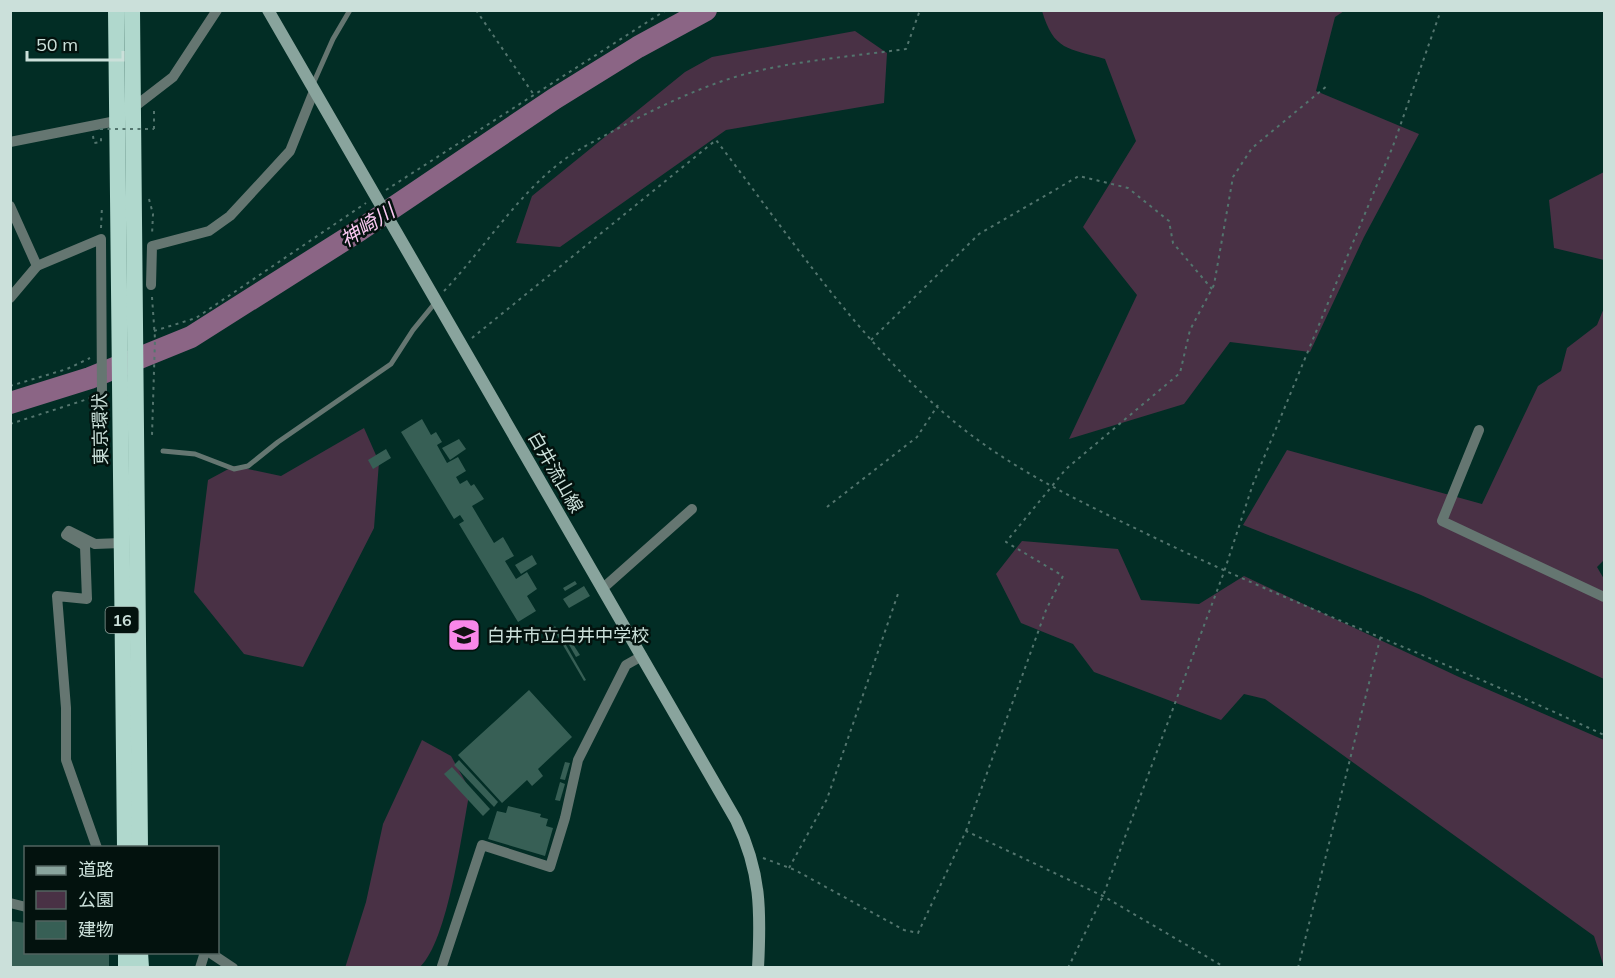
<svg xmlns="http://www.w3.org/2000/svg" width="1615" height="978" font-family="Mulish,'Noto Sans JP',sans-serif">
	<style>
		.green { fill: #493145 }
		.lines { fill: none; stroke-linecap: round; stroke-linejoin: round }
		.river { stroke: #8b6585; stroke-width: 22 }
		.building { fill: #375f55 }
		.path { stroke: #53756e; stroke-width: 2; stroke-dasharray: 3 4.5; stroke-linecap: butt }
		.service { stroke: #657671; stroke-width: 5 }
		.minor { stroke: #657671; stroke-width: 10 }
		.secondary { stroke: #89a49d; stroke-width: 12 }
		.trunk { stroke: #b0d8cd; stroke-width: 16 }
		.path-bridge { stroke: #53756e; stroke-width: 2; stroke-dasharray: 3 4.5; stroke-linecap: butt }
		.labels { text-anchor: middle; dominant-baseline: central; stroke-width: 5; stroke-linejoin: round; paint-order: stroke }
		.shield { fill: #03120e; stroke: #8fa29d; stroke-width: 1.5 }
		.shield-label { font-size: 16px; font-weight: bold; fill: #cbe0da }
		.street-label { font-size: 18px; fill: #cbe0da; stroke: #03120e }
		.poi-label { font-size: 18px; fill: #cbe0da; stroke: #03120e; text-anchor: start }
		.water-label { font-size: 20px; font-style: italic; fill: #fbc8f2; stroke: #03120e }
	</style>
	<rect width="100%" height="100%" fill="#022d25"/>
	<g class="green">
		<path d="M1042 11H1344L1335 17 1316 91 1419 134 1364 237 1310 352 1230 342 1184 404 1069 439 1137 295 1083 227 1136 141 1105 59C1068 48 1054 51 1042 11Z"/>
		<polygon points="855,31 887,53 884,103 726,130 560,247 516,243 532,196 685,72 712,57"/>
		<polygon points="1604,172 1604,260 1554,248 1549,200"/>
		<polygon points="1604,308 1604,560 1597,567 1604,579 1604,679 1421,595 1243,525 1287,450 1482,504 1538,386 1561,371 1567,348 1597,325"/>
		<polygon points="364,428 379,462 374,528 303,667 244,654 194,592 208,480 234,466 281,476"/>
		<polygon points="1022,541 1118,549 1141,600 1199,604 1244,576 1459,677 1604,740 1604,967 1594,936 1265,699 1244,694 1221,720 1094,672 1073,644 1021,623 996,574"/>
		<path d="M422 740 451 756 470 790C462 831 448 941 420 967L345 968 366 902 383 824Z"/>
	</g>
	<g class="lines">
		<polyline class="river" points="10,403 90,378 191,337 360,230 554,99 638,47 706,10"/>
	</g>
	<g class="building">
		<polygon points="422,419 431,435 436,432 442,442 437,445 447,463 458,457 466,471 456,477 460,484 467,480 471,486 474,484 484,499 472,506 494,543 503,537 514,556 505,561 516,579 527,572 537,589 527,596 536,611 518,622 459,524 464,521 460,515 454,519 401,432"/>
		<polygon points="459,439 466,449 450,460 442,448"/>
		<polygon points="386,449 391,458 373,469 368,460"/>
		<polygon points="532,555 537,564 521,574 515,565"/>
		<polygon points="575,581 577,584 565,591 563,588"/>
		<polygon points="584,586 590,596 569,608 563,599"/>
		<polygon points="555,626 586,680 584,681 553,628"/>
		<polygon points="571,641 580,655 576,657 568,643"/>
		<polygon points="529,690 572,737 538,769 543,776 532,786 527,780 502,803 458,755"/>
		<polygon points="459,760 498,802 494,807 454,765"/>
		<polygon points="565,762 570,763 565,780 560,779"/>
		<polygon points="452,767 490,809 483,816 444,774"/>
		<polygon points="560,782 565,784 560,801 555,800"/>
		<polygon points="508,806 541,814 540,817 548,819 546,826 553,828 545,856 488,839 497,811 506,813"/>
		<polygon points="10,921 26,923 26,952 109,952 109,968 10,968"/>
	</g>
	<g class="lines">
		<g class="path">
			<polyline points="476,10 534,95"/>
			<polyline points="154,129 154,109"/>
			<polyline points="93,136 94,143 101,142 101,135"/>
			<polyline points="386,190 666,10"/>
			<polyline points="149,199 153,214 152,235"/>
			<polyline points="101,228 102,206"/>
			<path d="M444 291C482 251 513 201 556 166 574 151 595 141 615 130 658 107 705 84 753 72 803 60 855 56 906 49L920 10"/>
			<polyline points="152,297 155,339 152,435"/>
			<polyline points="154,331 196,318 366,203"/>
			<path d="M472 338 716 140C791 238 861 345 957 424 1015 471 1081 502 1147 534 1296 607 1454 664 1604 735"/>
			<polyline points="871,340 979,234 1079,176 1128,188 1169,221 1173,243 1212,289"/>
			<polyline points="10,386 67,369 90,358"/>
			<polyline points="103,408 105,429"/>
			<polyline points="10,424 91,398"/>
			<polyline points="827,507 917,437 938,405"/>
			<polyline points="966,831 1046,610 1063,576 1006,542 1066,469 1180,373 1190,330 1214,285 1233,177 1252,148 1328,85"/>
			<polyline points="763,858 795,870 904,930 918,933 966,831 1103,896 1226,968"/>
			<polyline points="789,868 827,799 899,591"/>
			<polyline points="1068,968 1103,896 1224,572 1253,484 1393,146 1441,10"/>
			<polyline points="1298,968 1381,635"/>
		</g>
		<g class="service">
			<polyline points="313,84 333,39 350,10"/>
			<polyline points="163,451 195,454 234,469 248,466 278,442 391,364 413,330 435,303"/>
		</g>
		<g class="minor">
			<polyline points="10,142 116,121 173,77 217,10"/>
			<polyline points="10,206 37,266"/>
			<polyline points="151,285 152,246 209,231 230,216 290,151 314,91"/>
			<polyline points="10,298 37,266 101,239 102,396"/>
			<polyline points="1479,430 1442,521 1604,597"/>
			<polyline points="602,589 692,509"/>
			<polyline points="97,848 66,760 66,708 57,596 87,599 85,546 66,535 69,531 95,544 121,543"/>
			<polyline points="10,903 26,907"/>
			<polyline points="209,952 233,968"/>
			<polyline points="442,966 482,845 550,867 565,818 578,760 626,665 642,656"/>
			<polyline points="200,968 205,952"/>
		</g>
		<path class="secondary" d="M268 10 736 820C761 872 761 911 758 968"/>
		<g class="trunk">
			<polyline points="116,10 125,848"/>
			<polyline points="132,10 140,848"/>
			<polyline points="126,952 126,968"/>
			<polyline points="140,952 141,968"/>
		</g>
		<polyline class="path-bridge" points="100,129 154,129"/>
	</g>
	<defs>
		<g id="school-square" transform="scale(1.725)"><rect x="-9" y="-9" width="18" height="18" rx="4" fill="#f987e9" stroke="#03120e"/><path d="M0-5L7-2L0 1L-7-2ZM-4 1L0 2.5L4 1V4Q0 6-4 4Z" fill="#111"/></g>
	</defs>
	<g fill-rule="evenodd">
		<use href="#school-square" x="464" y="635"/>
	</g>
	<g class="labels">
		<rect class="shield" x="105.5" y="607" width="33" height="26" rx="4.5"/>
		<g class="shield-label">
			<text x="122" y="620">16</text>
		</g>
		<g class="street-label">
			<text transform="translate(100 429) rotate(-91)">東京環状</text>
			<text transform="translate(556 472) rotate(60)">白井流山線</text>
		</g>
		<g class="poi-label">
			<text x="487" y="635">白井市立白井中学校</text>
		</g>
		<g class="water-label">
			<text transform="translate(367 225) rotate(-33)">神崎川</text>
		</g>
	</g>
	<rect width="1615" height="978" fill="none" stroke="#cbe0da" stroke-width="24"/>
	<rect x="24" y="846" width="195" height="108" fill="#03120e" stroke="#536460" stroke-width="1.5"/>
	<rect x="36" y="866" width="30" height="9" fill="#89a49d" stroke="#536460" stroke-width="1.5"/>
	<text x="78" y="876" font-size="18" fill="#cbe0da">道路</text>
	<rect x="36" y="891" width="30" height="18" fill="#493145" stroke="#536460" stroke-width="1.5"/>
	<text x="78" y="906" font-size="18" fill="#cbe0da">公園</text>
	<rect x="36" y="921" width="30" height="18" fill="#375f55" stroke="#536460" stroke-width="1.5"/>
	<text x="78" y="936" font-size="18" fill="#cbe0da">建物</text>
	<path d="M27 51v9h96v-9" fill="none" stroke="#cbe0da" stroke-width="3"/>
	<text x="36" y="51" font-size="18" fill="#cbe0da" stroke="#03120e" stroke-width="4.5" paint-order="stroke">50 m</text>
</svg>
